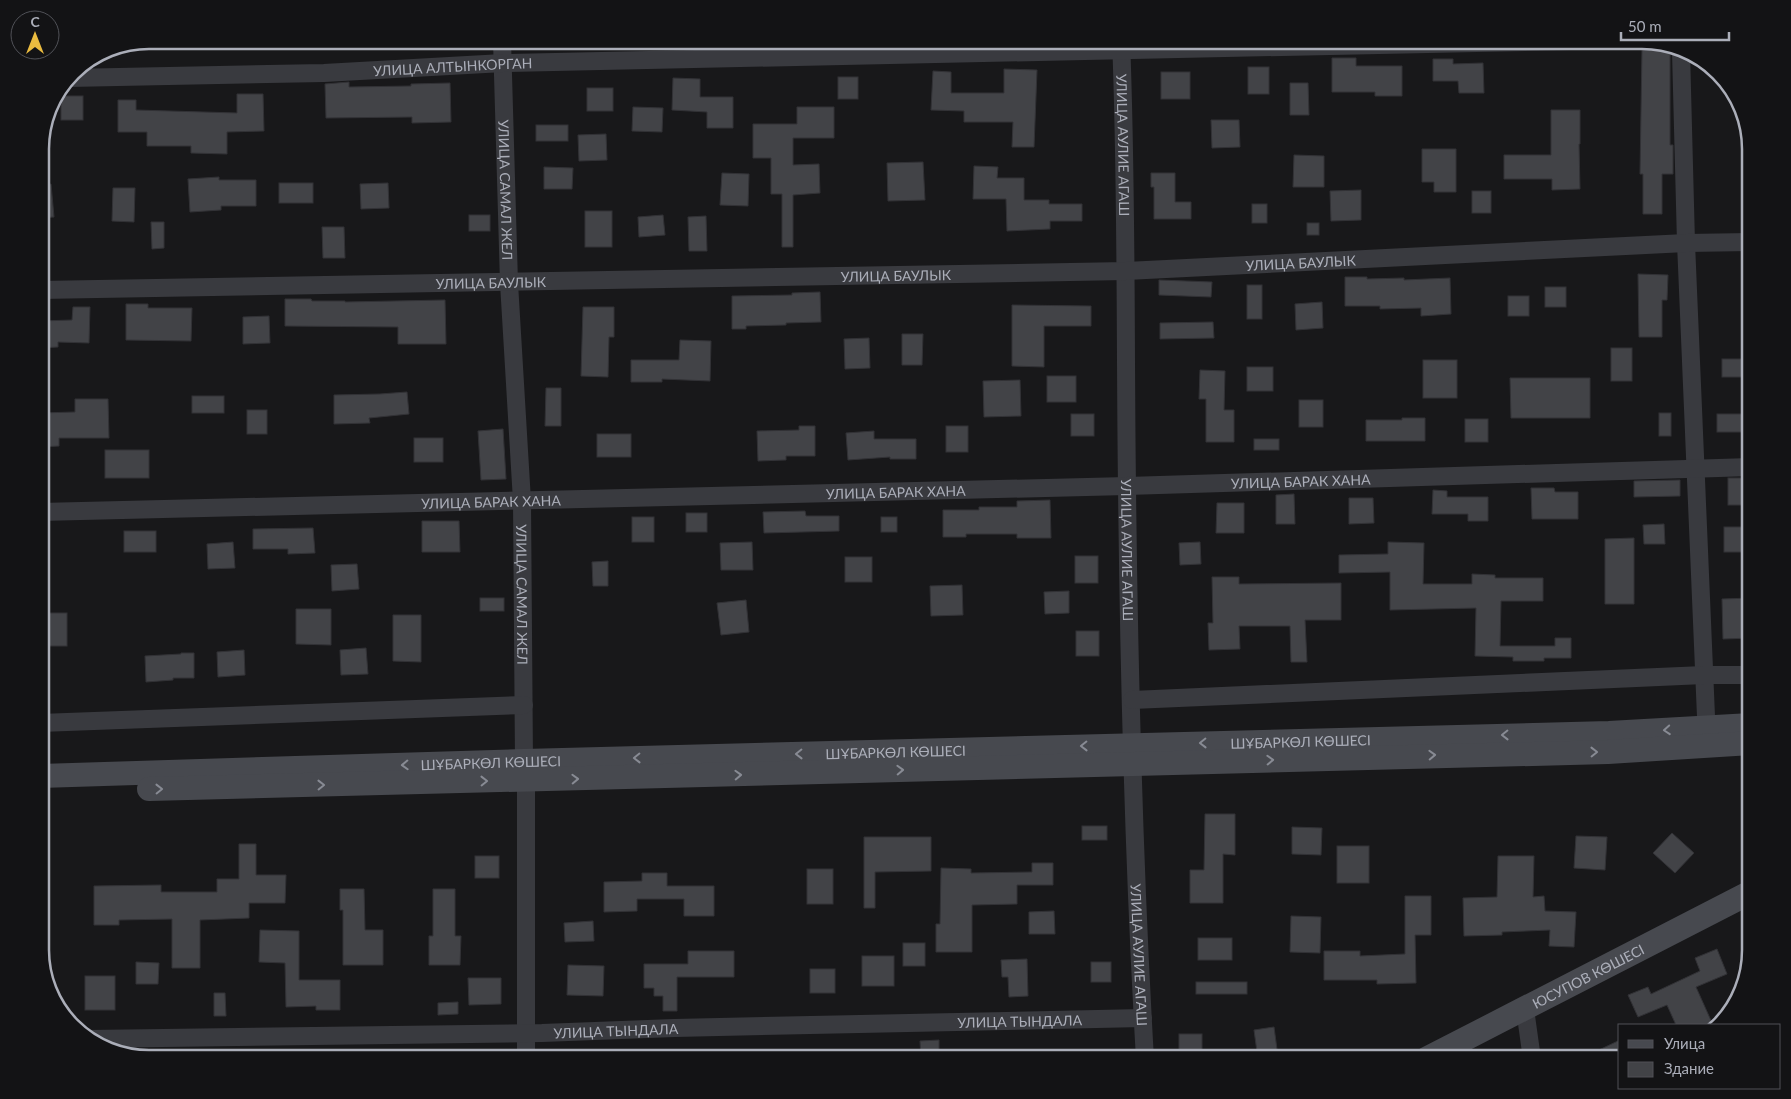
<svg xmlns="http://www.w3.org/2000/svg" width="1791" height="1099" font-family="Lato,sans-serif">
	<style>
		.building { fill: #424347; stroke: #323236 }
		.lines { fill: none; stroke-linecap: round; stroke-linejoin: round }
		.street { stroke: #393a3f; stroke-width: 18 }
		.secondary { stroke: #47494f; stroke-width: 24 }
		.oneway { stroke: #888b94 }
		.labels { text-anchor: middle; dominant-baseline: central; stroke-width: 4; stroke-linejoin: round; paint-order: stroke }
		.street-label { font-size: 14px; fill: #abaeb9; stroke: #131315 }
		.rim { fill: none; stroke: #abaeb9; stroke-width: 2.5 }
	</style>
	<rect width="100%" height="100%" fill="#18181a"/>
	<g class="building">
		<polygon points="1642,50 1670,50 1670,145 1673,145 1673,174 1662,174 1662,214 1643,214 1643,174 1640,174"/>
		<polygon points="1332,58 1356,58 1356,66 1402,66 1402,96 1375,96 1375,92 1332,92"/>
		<polygon points="1433,59 1453,59 1453,64 1483,63 1484,93 1459,93 1458,81 1433,81"/>
		<rect x="1248" y="67" width="21" height="27"/>
		<polygon points="1004,69 1037,70 1034,147 1012,147 1013,122 964,122 964,111 931,110 933,71 951,72 951,93 1004,93"/>
		<rect x="1161" y="72" width="29" height="27"/>
		<rect x="838" y="77" width="20" height="22"/>
		<polygon points="673,78 700,79 700,97 733,97 733,128 707,128 707,112 672,110"/>
		<polygon points="349,82 349,87 411,86 411,84 450,83 451,122 412,123 412,117 326,118 325,84"/>
		<polygon points="1290,83 1308,83 1309,115 1290,115"/>
		<rect x="587" y="88" width="26" height="23"/>
		<polygon points="237,94 263,94 264,131 227,132 227,154 191,153 191,146 147,146 147,132 118,132 118,100 136,100 136,110 237,113"/>
		<rect x="61" y="96" width="22" height="24"/>
		<polygon points="633,107 663,108 662,132 632,131"/>
		<polygon points="797,107 834,107 834,138 793,138 793,165 819,164 820,193 793,195 793,247 782,247 782,194 771,194 771,158 753,158 753,124 797,124"/>
		<polygon points="1551,110 1580,110 1580,144 1579,144 1580,189 1552,190 1552,179 1504,179 1504,155 1551,155"/>
		<polygon points="1211,120 1239,120 1240,147 1212,148"/>
		<rect x="536" y="125" width="32" height="16"/>
		<polygon points="606,134 607,160 579,161 578,135"/>
		<polygon points="1422,149 1456,149 1456,192 1434,192 1434,182 1422,182"/>
		<polygon points="1294,155 1324,156 1324,187 1293,187"/>
		<polygon points="923,162 925,200 888,201 887,163"/>
		<polygon points="974,166 998,167 997,178 1024,178 1024,200 1049,200 1049,204 1082,204 1082,221 1050,221 1050,229 1007,231 1006,199 973,199"/>
		<polygon points="544,167 573,168 572,189 544,189"/>
		<polygon points="722,173 749,174 748,206 720,205"/>
		<polygon points="1151,173 1175,173 1175,202 1191,202 1191,219 1154,219 1154,187 1151,187"/>
		<polygon points="219,177 219,180 256,180 256,206 221,206 221,210 190,212 188,179"/>
		<rect x="279" y="183" width="34" height="20"/>
		<polygon points="388,183 389,208 361,209 360,184"/>
		<polygon points="51,184 54,217 40,218 40,186"/>
		<polygon points="113,188 135,188 134,222 112,221"/>
		<polygon points="1361,190 1361,220 1331,221 1330,191"/>
		<rect x="1472" y="191" width="19" height="22"/>
		<rect x="1252" y="204" width="15" height="19"/>
		<rect x="585" y="211" width="27" height="36"/>
		<rect x="469" y="215" width="21" height="16"/>
		<polygon points="663,215 665,235 639,237 638,217"/>
		<polygon points="706,216 707,251 689,251 688,217"/>
		<polygon points="151,222 164,222 164,248 152,249"/>
		<rect x="1307" y="223" width="12" height="12"/>
		<polygon points="322,227 344,227 345,258 323,258"/>
		<polygon points="1638,274 1668,275 1667,300 1662,300 1662,337 1639,337"/>
		<polygon points="1345,277 1367,277 1367,279 1404,278 1404,280 1450,278 1451,314 1421,316 1421,308 1380,309 1380,306 1345,306"/>
		<polygon points="1159,280 1212,282 1211,297 1159,295"/>
		<rect x="1247" y="285" width="15" height="34"/>
		<rect x="1545" y="287" width="21" height="20"/>
		<polygon points="820,292 821,322 786,323 786,325 746,326 746,329 732,329 732,296 792,295 792,293"/>
		<rect x="1508" y="296" width="21" height="20"/>
		<polygon points="285,299 311,299 312,301 345,301 345,302 445,300 446,344 398,344 398,327 285,326"/>
		<polygon points="1322,302 1323,328 1296,330 1295,304"/>
		<polygon points="126,304 148,304 148,308 192,308 191,341 126,340"/>
		<polygon points="1012,305 1091,306 1091,326 1044,326 1044,367 1012,366"/>
		<polygon points="73,307 90,307 89,343 58,342 58,347 40,348 40,321 72,320"/>
		<polygon points="583,307 614,307 614,337 609,337 608,377 581,376"/>
		<polygon points="269,316 270,343 243,344 243,317"/>
		<polygon points="1213,322 1214,338 1160,339 1160,323"/>
		<polygon points="902,334 923,334 922,365 902,365"/>
		<polygon points="869,338 870,368 845,369 844,339"/>
		<polygon points="680,340 711,341 710,381 662,379 662,382 631,382 631,360 679,360"/>
		<rect x="1611" y="348" width="21" height="33"/>
		<rect x="1722" y="359" width="29" height="18"/>
		<rect x="1423" y="360" width="34" height="38"/>
		<rect x="1247" y="367" width="26" height="24"/>
		<polygon points="1200,370 1225,371 1224,410 1234,410 1234,442 1206,442 1206,399 1199,399"/>
		<rect x="1047" y="376" width="29" height="26"/>
		<polygon points="1510,378 1590,378 1590,418 1511,418"/>
		<polygon points="1020,380 1021,416 984,417 983,381"/>
		<polygon points="546,388 561,388 561,426 545,426"/>
		<polygon points="407,392 409,414 369,418 370,423 334,424 334,395 380,394"/>
		<rect x="192" y="396" width="32" height="17"/>
		<polygon points="75,399 108,399 109,438 59,438 59,446 40,447 40,413 75,412"/>
		<rect x="1299" y="400" width="24" height="27"/>
		<rect x="247" y="410" width="20" height="24"/>
		<rect x="1659" y="413" width="12" height="23"/>
		<rect x="1071" y="414" width="23" height="22"/>
		<rect x="1717" y="414" width="32" height="18"/>
		<polygon points="1402,418 1425,418 1425,441 1366,441 1366,420 1402,420"/>
		<rect x="1465" y="419" width="23" height="23"/>
		<polygon points="799,426 815,426 815,456 786,456 786,460 758,461 757,431 799,430"/>
		<rect x="946" y="426" width="22" height="26"/>
		<polygon points="503,429 506,479 481,480 478,431"/>
		<polygon points="874,431 874,439 916,439 916,459 890,459 890,457 848,460 846,433"/>
		<rect x="597" y="434" width="34" height="23"/>
		<rect x="414" y="438" width="29" height="24"/>
		<rect x="1254" y="439" width="25" height="11"/>
		<rect x="105" y="450" width="44" height="28"/>
		<rect x="1728" y="478" width="23" height="27"/>
		<polygon points="1680,480 1680,496 1634,497 1634,481"/>
		<polygon points="1531,488 1554,488 1555,492 1578,492 1578,519 1532,519"/>
		<polygon points="1433,490 1447,491 1447,497 1488,497 1488,521 1468,521 1468,514 1432,514"/>
		<polygon points="1294,494 1295,524 1276,524 1276,495"/>
		<polygon points="1349,498 1373,498 1374,523 1349,524"/>
		<polygon points="1050,500 1051,538 1017,538 1017,534 966,534 966,537 943,537 943,510 979,510 979,507 1017,507 1017,501"/>
		<polygon points="1217,503 1244,503 1244,533 1216,533"/>
		<polygon points="805,511 806,516 839,516 839,531 764,533 763,512"/>
		<rect x="686" y="513" width="21" height="19"/>
		<rect x="632" y="517" width="22" height="25"/>
		<rect x="881" y="517" width="16" height="15"/>
		<polygon points="422,521 459,521 460,552 422,552"/>
		<polygon points="1664,524 1665,544 1644,544 1643,525"/>
		<rect x="1724" y="527" width="27" height="25"/>
		<polygon points="313,528 315,553 288,554 288,549 253,549 253,529"/>
		<rect x="124" y="531" width="32" height="21"/>
		<polygon points="1634,538 1634,604 1605,604 1605,539"/>
		<polygon points="233,542 235,568 208,569 207,544"/>
		<polygon points="752,542 753,570 721,570 720,543"/>
		<polygon points="1200,542 1201,564 1180,565 1179,543"/>
		<polygon points="1388,542 1424,543 1423,584 1472,584 1472,574 1495,575 1495,578 1543,578 1543,601 1501,601 1500,646 1555,646 1555,638 1571,638 1571,658 1544,658 1544,661 1513,661 1513,657 1475,656 1476,608 1390,610 1390,572 1339,573 1339,555 1388,554"/>
		<rect x="1075" y="556" width="23" height="27"/>
		<rect x="845" y="557" width="27" height="25"/>
		<polygon points="608,561 608,586 593,586 592,562"/>
		<polygon points="357,564 359,589 332,591 331,565"/>
		<polygon points="1212,577 1239,577 1239,584 1341,583 1341,620 1305,620 1307,662 1291,662 1290,626 1239,626 1240,649 1209,650 1208,623 1213,623"/>
		<polygon points="962,585 963,615 931,616 930,586"/>
		<polygon points="1069,591 1069,613 1045,614 1044,592"/>
		<rect x="480" y="598" width="24" height="13"/>
		<polygon points="1751,598 1751,638 1723,639 1722,599"/>
		<polygon points="746,600 749,632 721,635 717,603"/>
		<polygon points="296,609 331,609 331,645 296,644"/>
		<rect x="40" y="613" width="27" height="33"/>
		<polygon points="393,615 421,615 421,662 393,661"/>
		<rect x="1076" y="631" width="23" height="25"/>
		<polygon points="366,648 368,674 341,675 340,650"/>
		<polygon points="244,650 245,675 218,677 217,652"/>
		<polygon points="181,653 194,653 194,678 173,678 173,680 146,682 145,656 181,654"/>
		<polygon points="1205,814 1235,814 1235,855 1223,854 1223,903 1190,903 1190,870 1204,870"/>
		<rect x="1082" y="826" width="25" height="14"/>
		<polygon points="1292,827 1322,828 1321,855 1292,854"/>
		<polygon points="1672,833 1694,853 1675,873 1653,853"/>
		<polygon points="1576,836 1607,837 1605,870 1574,868"/>
		<polygon points="864,837 931,837 931,871 875,872 875,908 864,908"/>
		<polygon points="239,844 256,844 256,875 286,875 285,903 249,903 249,918 200,920 200,968 172,968 172,919 119,920 119,925 94,925 94,886 161,885 161,892 217,892 217,879 239,879"/>
		<rect x="1337" y="846" width="32" height="37"/>
		<rect x="475" y="856" width="24" height="22"/>
		<polygon points="1498,856 1534,856 1533,897 1544,896 1545,911 1576,912 1574,947 1549,946 1550,930 1502,932 1502,935 1464,936 1463,898 1497,897"/>
		<polygon points="1032,863 1053,863 1053,885 1017,885 1017,904 972,905 972,952 936,952 936,924 940,924 941,868 971,869 971,873 1032,872"/>
		<rect x="807" y="869" width="26" height="35"/>
		<polygon points="642,873 667,873 667,886 714,886 714,916 684,916 684,899 637,899 637,911 604,912 604,882 642,881"/>
		<polygon points="340,889 364,889 365,930 383,930 383,965 343,965 343,910 340,910"/>
		<polygon points="433,889 455,889 455,936 461,936 460,965 429,965 429,936 433,936"/>
		<polygon points="1405,896 1431,896 1431,935 1415,935 1416,983 1377,984 1377,980 1324,980 1324,951 1360,951 1360,956 1405,954"/>
		<polygon points="1054,911 1055,934 1029,934 1029,912"/>
		<polygon points="1291,916 1321,917 1320,953 1290,952"/>
		<polygon points="593,921 594,941 565,942 564,923"/>
		<polygon points="260,930 299,931 299,980 340,980 340,1010 316,1010 316,1006 286,1007 285,963 259,962"/>
		<rect x="1198" y="938" width="34" height="22"/>
		<rect x="903" y="943" width="22" height="23"/>
		<polygon points="1717,949 1727,974 1696,987 1713,1025 1676,1025 1667,1005 1638,1017 1628,995 1648,987 1651,994 1700,971 1695,958"/>
		<polygon points="688,951 734,951 734,977 677,977 677,1011 663,1011 663,996 654,996 654,988 644,988 644,964 688,964"/>
		<rect x="862" y="956" width="32" height="30"/>
		<polygon points="1027,959 1028,996 1009,997 1008,977 1002,977 1001,960"/>
		<polygon points="136,962 159,963 158,984 136,984"/>
		<rect x="1091" y="962" width="20" height="20"/>
		<polygon points="568,965 604,966 603,996 567,995"/>
		<rect x="810" y="969" width="25" height="24"/>
		<rect x="85" y="976" width="30" height="34"/>
		<polygon points="468,978 501,978 501,1004 469,1005"/>
		<rect x="1196" y="982" width="51" height="12"/>
		<polygon points="214,993 225,993 226,1016 214,1016"/>
		<polygon points="458,1002 458,1014 438,1015 438,1003"/>
		<polygon points="1274,1027 1278,1057 1258,1059 1254,1030"/>
		<rect x="1179" y="1034" width="23" height="23"/>
		<polygon points="939,1040 939,1059 921,1059 920,1041"/>
		<polygon points="1620,1040 1620,1059 1580,1059"/>
	</g>
	<g class="lines">
		<g class="street">
			<path id="s1" d="M502 40 509 283 522 501 524 761 526 780V1059"/>
			<path id="s2" d="M1121 40C1127 189 1125 337 1127 486 1129 677 1134 868 1145 1059"/>
			<polyline points="1681,51 1686,243 1707,740"/>
			<path id="s3" d="M68 78 324 73 503 63 1617 40"/>
			<path id="s4" d="M40 290 1126 271 1686 243 1751 242"/>
			<path id="s5" d="M40 512 1127 486 1751 467"/>
			<polyline points="1132,700 1704,675 1751,675"/>
			<polyline points="40,723 524,705"/>
			<polyline points="1525,1009 1532,1059"/>
			<path id="s6" d="M88 1039 542 1033 674 1028 1143 1018"/>
		</g>
		<g class="secondary">
			<path id="s7" d="M40 776 524 761 1609 733 1751 725"/>
			<polyline points="149,789 1608,752 1751,743"/>
			<path id="s8" d="M1426 1059 1751 892"/>
		</g>
	</g>
	<defs><path id="oneway-chevron" d="M-2-3.5L2.5 0L-2 3.5" fill="none" stroke-width="1.6" stroke-linecap="round" stroke-linejoin="round" transform="scale(1.25)"/></defs>
	<g class="oneway">
		<use href="#oneway-chevron" transform="translate(1667 730) rotate(176)"/>
		<use href="#oneway-chevron" transform="translate(1505 735) rotate(179)"/>
		<use href="#oneway-chevron" transform="translate(1203 743) rotate(179)"/>
		<use href="#oneway-chevron" transform="translate(1084 746) rotate(179)"/>
		<use href="#oneway-chevron" transform="translate(1594 752) rotate(-1)"/>
		<use href="#oneway-chevron" transform="translate(799 754) rotate(179)"/>
		<use href="#oneway-chevron" transform="translate(1432 755) rotate(-2)"/>
		<use href="#oneway-chevron" transform="translate(637 758) rotate(179)"/>
		<use href="#oneway-chevron" transform="translate(1270 760) rotate(-2)"/>
		<use href="#oneway-chevron" transform="translate(405 765) rotate(178)"/>
		<use href="#oneway-chevron" transform="translate(900 770) rotate(-2)"/>
		<use href="#oneway-chevron" transform="translate(738 775) rotate(-2)"/>
		<use href="#oneway-chevron" transform="translate(575 779) rotate(-2)"/>
		<use href="#oneway-chevron" transform="translate(484 781) rotate(-1)"/>
		<use href="#oneway-chevron" transform="translate(321 785) rotate(-1)"/>
		<use href="#oneway-chevron" transform="translate(159 789) rotate(-1)"/>
	</g>
	<g class="labels">
		<g class="street-label">
			<text stroke="none"><textPath href="#s3" startOffset="385">УЛИЦА АЛТЫНКОРГАН</textPath></text>
			<text stroke="none"><textPath href="#s2" startOffset="105">УЛИЦА АУЛИЕ АГАШ</textPath></text>
			<text stroke="none"><textPath href="#s1" startOffset="150">УЛИЦА САМАЛ ЖЕЛ</textPath></text>
			<text stroke="none"><textPath href="#s4" startOffset="1261">УЛИЦА БАУЛЫК</textPath></text>
			<text stroke="none"><textPath href="#s4" startOffset="856">УЛИЦА БАУЛЫК</textPath></text>
			<text stroke="none"><textPath href="#s4" startOffset="451">УЛИЦА БАУЛЫК</textPath></text>
			<text stroke="none"><textPath href="#s5" startOffset="1261">УЛИЦА БАРАК ХАНА</textPath></text>
			<text stroke="none"><textPath href="#s5" startOffset="856">УЛИЦА БАРАК ХАНА</textPath></text>
			<text stroke="none"><textPath href="#s5" startOffset="451">УЛИЦА БАРАК ХАНА</textPath></text>
			<text stroke="none"><textPath href="#s2" startOffset="510">УЛИЦА АУЛИЕ АГАШ</textPath></text>
			<text stroke="none"><textPath href="#s1" startOffset="555">УЛИЦА САМАЛ ЖЕЛ</textPath></text>
			<text stroke="none"><textPath href="#s7" startOffset="1261">ШҰБАРКӨЛ КӨШЕСІ</textPath></text>
			<text stroke="none"><textPath href="#s7" startOffset="856">ШҰБАРКӨЛ КӨШЕСІ</textPath></text>
			<text stroke="none"><textPath href="#s7" startOffset="451">ШҰБАРКӨЛ КӨШЕСІ</textPath></text>
			<text stroke="none"><textPath href="#s2" startOffset="915">УЛИЦА АУЛИЕ АГАШ</textPath></text>
			<text stroke="none"><textPath href="#s8" startOffset="182">ЮСУПОВ КӨШЕСІ</textPath></text>
			<text stroke="none"><textPath href="#s6" startOffset="932">УЛИЦА ТЫНДАЛА</textPath></text>
			<text stroke="none"><textPath href="#s6" startOffset="528">УЛИЦА ТЫНДАЛА</textPath></text>
		</g>
	</g>
	<path d="M0 0H1791V1099H0ZM149 49H1642A100 100 0 0 1 1742 149V950A100 100 0 0 1 1642 1050H149A100 100 0 0 1 49 950V149A100 100 0 0 1 149 49Z" fill="#131315" fill-rule="evenodd"/>
	<path class="rim" d="M149 49H1642A100 100 0 0 1 1742 149V950A100 100 0 0 1 1642 1050H149A100 100 0 0 1 49 950V149A100 100 0 0 1 149 49Z"/>
	<rect x="1618" y="1024" width="162" height="65" fill="#131315" stroke="#505157"/>
	<rect x="1628" y="1040" width="25" height="8" fill="#47494f" stroke="#505157"/>
	<text x="1664" y="1049" font-size="15" fill="#abaeb9">Улица</text>
	<rect x="1628" y="1062" width="25" height="15" fill="#424347" stroke="#505157"/>
	<text x="1664" y="1074" font-size="15" fill="#abaeb9">Здание</text>
	<g transform="translate(35 35)"><circle r="24" fill="#131315" stroke="#505157"/>
	<path d="M0-4L9 19L0 12L-9 19Z" fill="#eabb40"/>
	<text y="-8" font-size="14" font-weight="bold" text-anchor="middle" fill="#abaeb9">С</text>
	</g>
	<path d="M1621 32v8h108v-8" fill="none" stroke="#abaeb9" stroke-width="2.5"/>
	<text x="1628" y="32" font-size="15" fill="#abaeb9" stroke="#131315" stroke-width="4" paint-order="stroke">50 m</text>
</svg>
